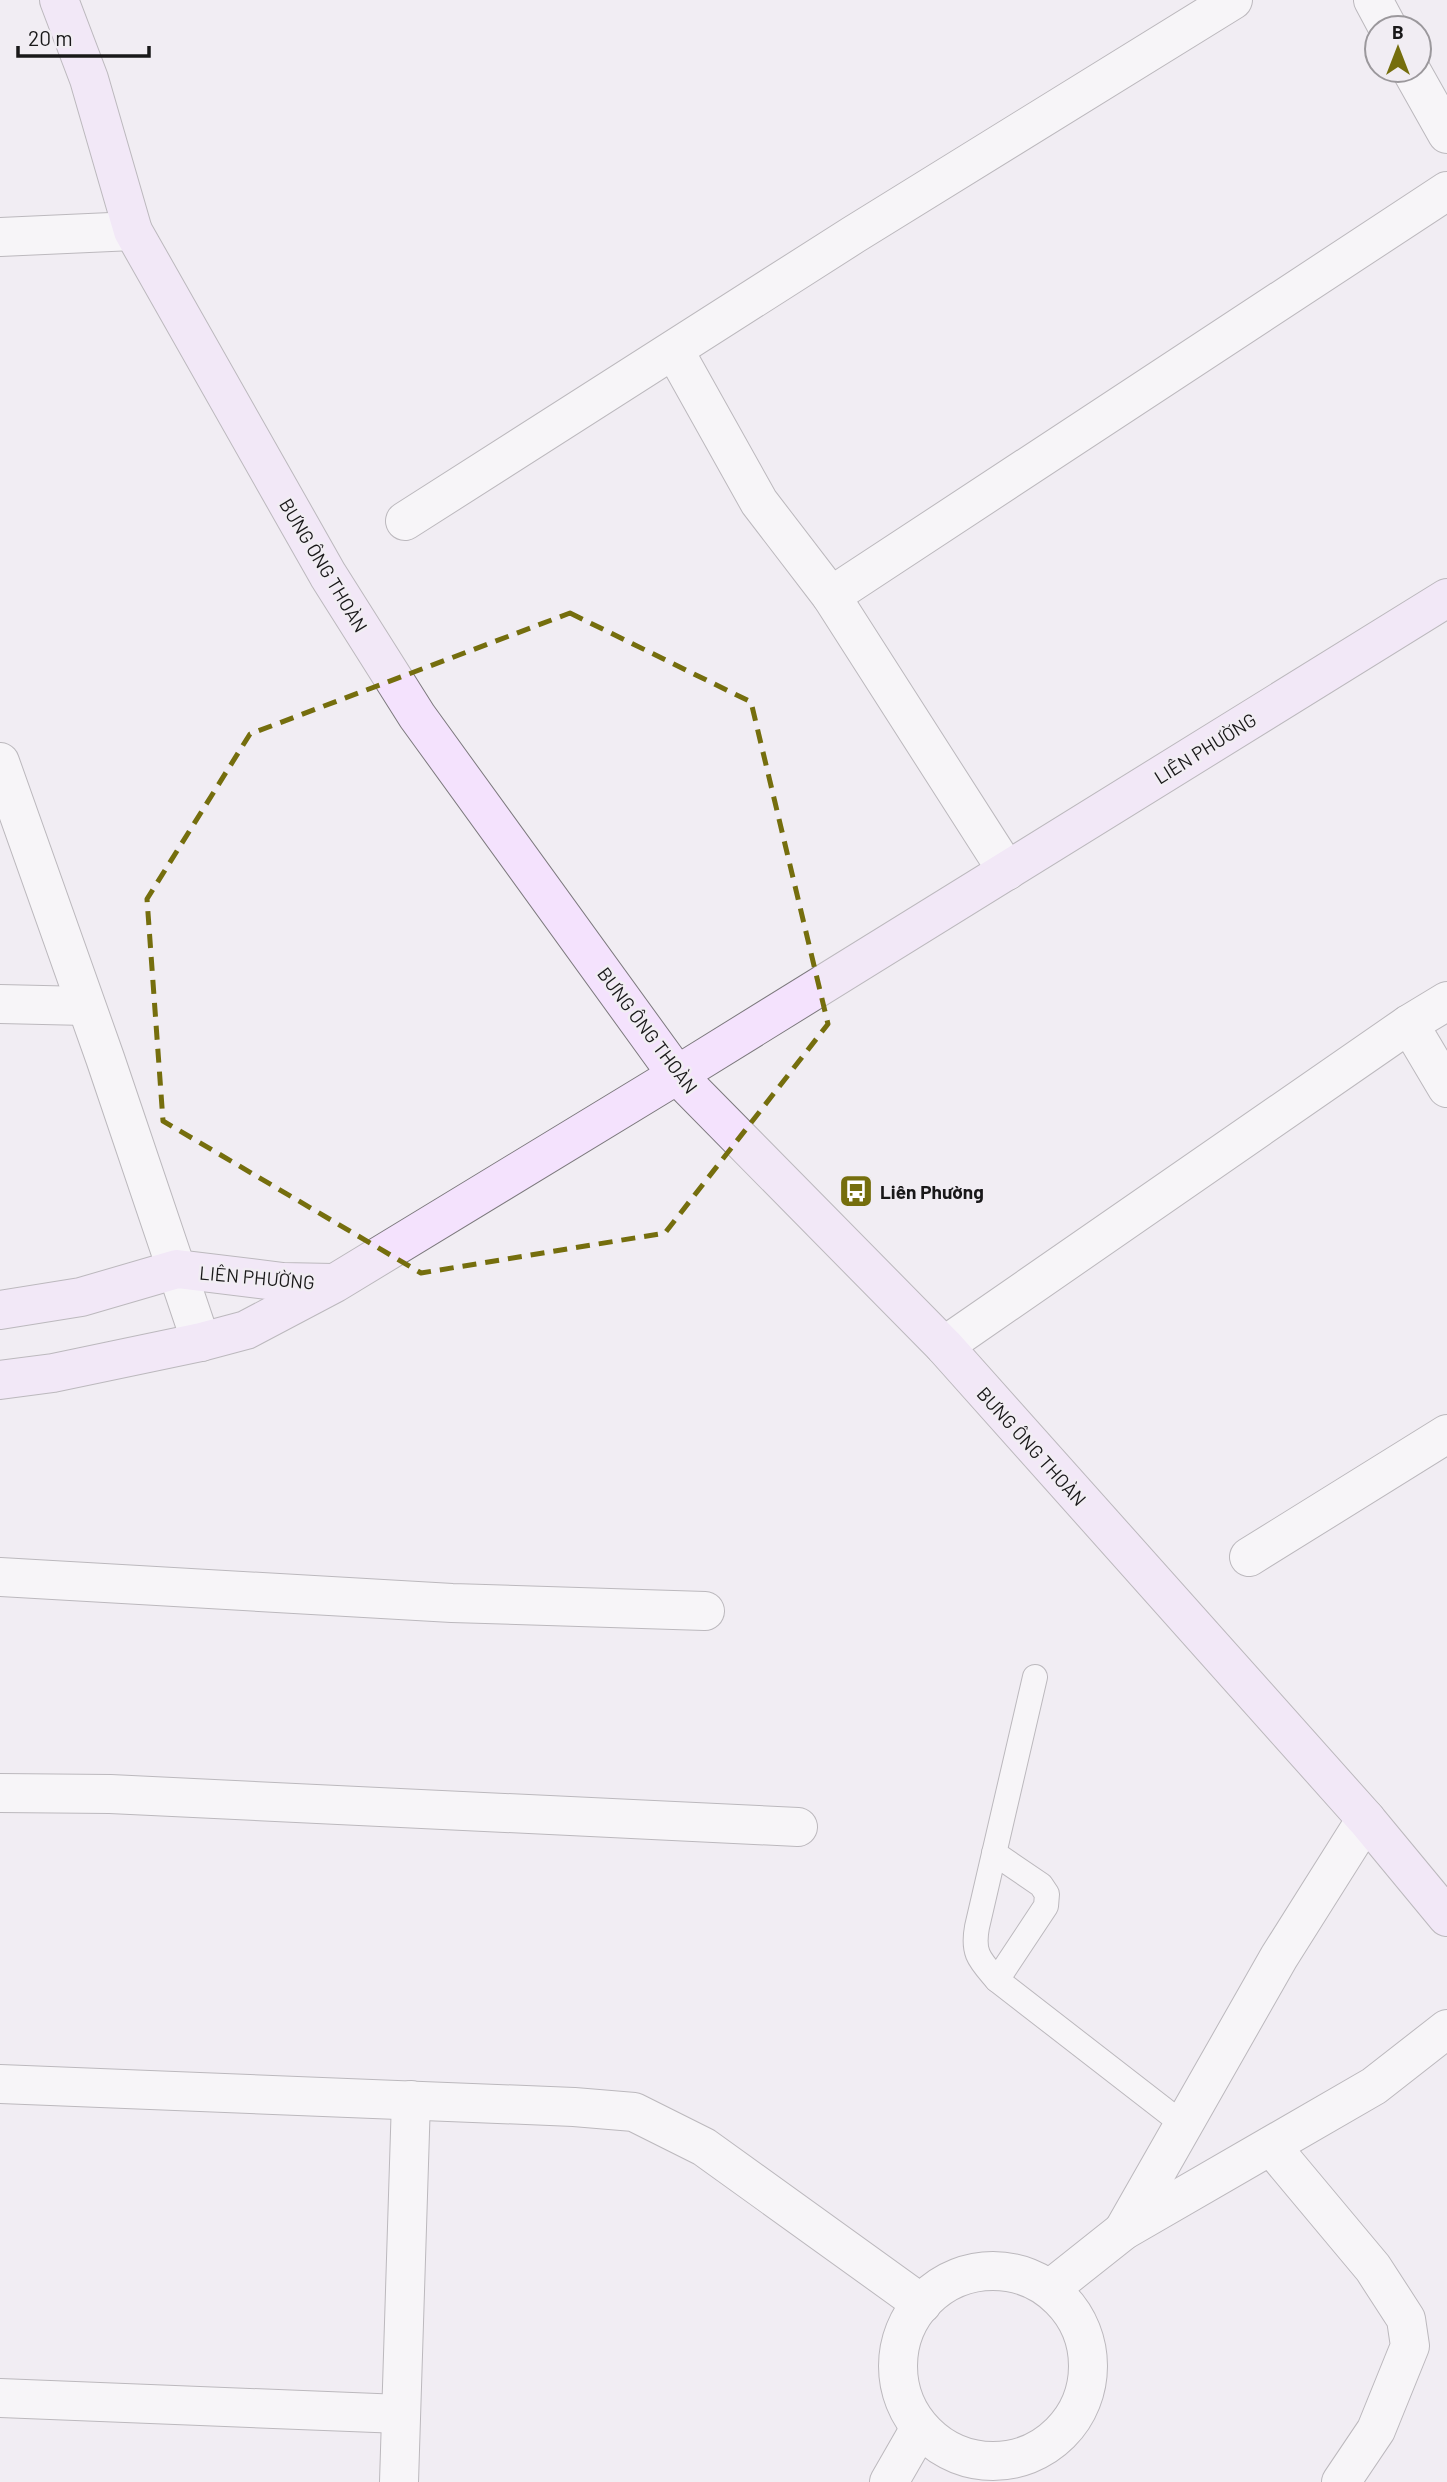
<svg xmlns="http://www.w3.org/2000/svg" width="1447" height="2482" font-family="Barlow,sans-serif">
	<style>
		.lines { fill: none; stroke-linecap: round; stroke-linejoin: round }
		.lane-casing { stroke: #7c797d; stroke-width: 26 }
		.street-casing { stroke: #7c797d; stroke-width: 40 }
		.secondary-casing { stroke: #7c797d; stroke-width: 40 }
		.lane { stroke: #fff; stroke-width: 24 }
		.street { stroke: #fff; stroke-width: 38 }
		.secondary { stroke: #f4e2fd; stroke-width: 38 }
		.marked { fill: none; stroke: #756e0d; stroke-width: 5; stroke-dasharray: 14 9; stroke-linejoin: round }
		.labels { text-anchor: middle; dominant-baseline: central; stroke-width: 5; stroke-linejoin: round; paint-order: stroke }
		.street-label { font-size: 19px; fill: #191819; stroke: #f1edf3 }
		.poi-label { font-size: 19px; font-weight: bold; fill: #191819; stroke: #f1edf3; text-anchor: start }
	</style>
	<rect width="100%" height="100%" fill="#f1edf3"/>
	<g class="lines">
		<g class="lane-casing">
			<g id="lane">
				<path d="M1035 1677 977 1927C972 1954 980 1960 997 1980L1184 2125"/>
				<polyline points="994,1853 1041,1885 1047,1894 1046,1906 997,1980"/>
			</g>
		</g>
		<g class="street-casing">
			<g id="street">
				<polyline points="1373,0 1388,28"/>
				<polyline points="1411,70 1447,134"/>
				<polyline points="0,237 133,231"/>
				<polyline points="674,350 759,502 831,596 1007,871"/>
				<polyline points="405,521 853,235 1233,0"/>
				<polyline points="831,596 1447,191"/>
				<polyline points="0,762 105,1058 201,1342"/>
				<polyline points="0,1004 86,1006"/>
				<polyline points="1409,1024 1447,1088"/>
				<polyline points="944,1346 1409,1024 1447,1001"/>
				<polyline points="1249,1557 1447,1434"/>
				<polyline points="0,1577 452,1603 705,1611"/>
				<polyline points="0,1793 110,1794 798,1827"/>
				<polyline points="0,2084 574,2107 634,2112 704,2147 922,2304"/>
				<polyline points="1271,2146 1373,2268 1406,2319 1410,2346 1376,2430 1341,2482"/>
				<polyline points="1123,2231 1279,1957 1366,1819"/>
				<circle cx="993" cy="2366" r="95"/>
				<polyline points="1050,2289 1123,2231 1374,2086 1447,2029"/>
				<polyline points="0,2398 401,2414"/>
				<polyline points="399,2482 411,2100"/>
				<polyline points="889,2482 920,2428"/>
			</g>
		</g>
		<g class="secondary-casing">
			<g id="secondary">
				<polyline points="59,0 89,79 133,231 328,575 417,716 677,1075 944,1346 1366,1819 1447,1917"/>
				<polyline points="0,1310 81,1297 177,1269 283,1282 333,1283"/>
				<polyline points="0,1380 53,1373 201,1342 246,1330 335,1283 677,1075 1447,598"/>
			</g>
		</g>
		<use href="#lane" class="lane"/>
		<use href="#street" class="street"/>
		<use href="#secondary" class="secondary"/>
	</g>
	<path d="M0 0H1447V2482H0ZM570 613 751 702 828 1024 665 1233 421 1273 163 1121 147 899 250 734Z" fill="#f1edf3" fill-opacity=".55" fill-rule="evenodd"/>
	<path class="marked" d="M570 613 751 702 828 1024 665 1233 421 1273 163 1121 147 899 250 734Z"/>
	<defs>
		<g id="bus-square" transform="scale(1.75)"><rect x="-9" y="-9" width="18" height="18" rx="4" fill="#756e0d" stroke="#f1edf3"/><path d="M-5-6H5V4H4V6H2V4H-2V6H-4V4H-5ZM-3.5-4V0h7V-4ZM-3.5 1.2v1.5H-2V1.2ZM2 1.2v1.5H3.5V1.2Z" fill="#fff"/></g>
	</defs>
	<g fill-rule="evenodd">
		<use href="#bus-square" x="856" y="1191"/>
	</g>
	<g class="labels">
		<g class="street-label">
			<text transform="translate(324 565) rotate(59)">BƯNG ÔNG THOÀN</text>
			<text transform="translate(1205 748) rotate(-32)">LIÊN PHƯỜNG</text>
			<text transform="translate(648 1030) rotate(53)">BƯNG ÔNG THOÀN</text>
			<text transform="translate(257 1277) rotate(5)">LIÊN PHƯỜNG</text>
			<text transform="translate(1032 1446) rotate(48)">BƯNG ÔNG THOÀN</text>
		</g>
		<g class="poi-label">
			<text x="880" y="1191">Liên Phường</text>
		</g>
	</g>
	<g transform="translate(1398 49)"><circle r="33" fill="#f1edf3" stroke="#9b989c" stroke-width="2"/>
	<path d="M0-5L12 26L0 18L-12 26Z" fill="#756e0d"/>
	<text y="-10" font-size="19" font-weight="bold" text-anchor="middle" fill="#191819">B</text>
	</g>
	<path d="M18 46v10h131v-10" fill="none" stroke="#191819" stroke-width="3.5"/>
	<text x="28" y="46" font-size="21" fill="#191819" stroke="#f1edf3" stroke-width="5" paint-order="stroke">20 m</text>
</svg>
